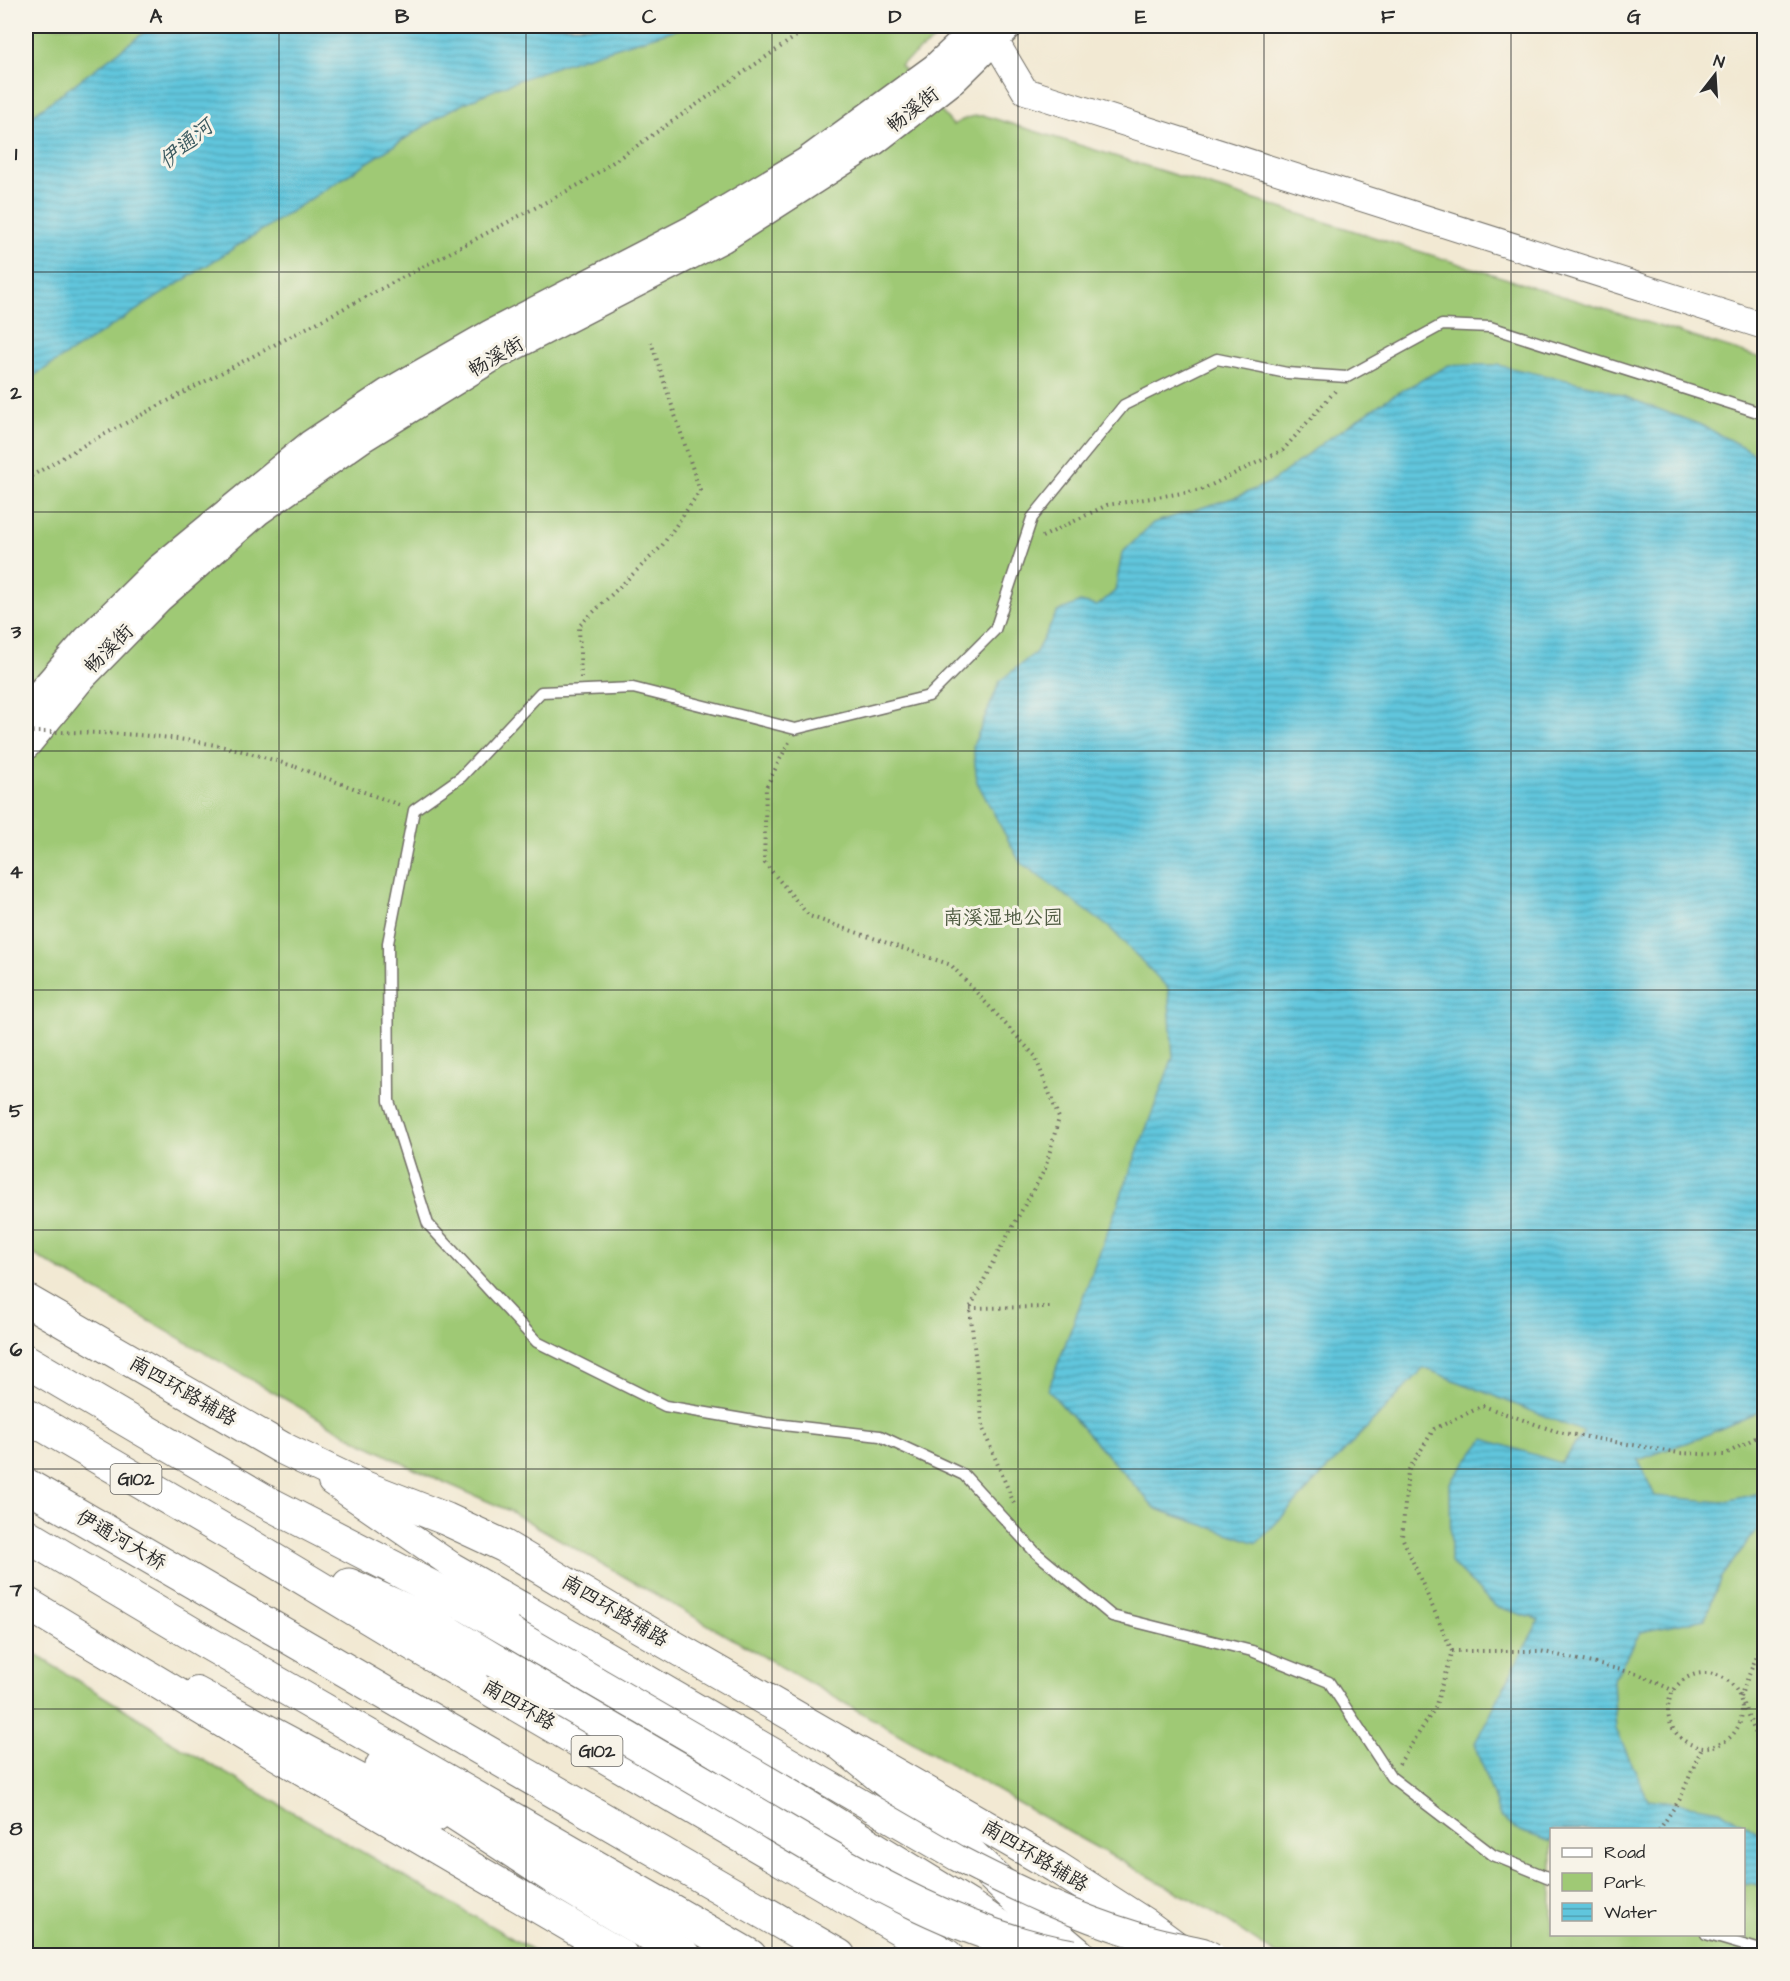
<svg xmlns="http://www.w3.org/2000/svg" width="1790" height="1981" font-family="'Architects Daughter','LXGW WenKai TC',sans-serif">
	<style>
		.park { fill: #9fc975; stroke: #657a50; stroke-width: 1.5; fill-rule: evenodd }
		.water { fill: url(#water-rules); stroke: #467884; stroke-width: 1.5 }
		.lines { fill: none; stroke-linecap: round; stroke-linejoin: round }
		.service-casing { stroke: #716e66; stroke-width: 13 }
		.tertiary-casing { stroke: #716e66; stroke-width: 28 }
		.secondary-casing { stroke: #716e66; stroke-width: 31 }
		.primary-casing { stroke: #716e66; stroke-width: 34 }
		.trunk-casing { stroke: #716e66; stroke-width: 35 }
		.path { stroke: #716e66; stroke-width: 4; stroke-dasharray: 1.5 4.5; stroke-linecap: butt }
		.service { stroke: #fff; stroke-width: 10 }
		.tertiary { stroke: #fff; stroke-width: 26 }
		.secondary { stroke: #fff; stroke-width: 28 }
		.primary { stroke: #fff; stroke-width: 32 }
		.trunk { stroke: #fff; stroke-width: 33 }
		.tertiary-bridge-casing { stroke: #716e66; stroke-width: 28; stroke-linecap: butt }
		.trunk-bridge-casing { stroke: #716e66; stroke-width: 35; stroke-linecap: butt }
		.path-bridge { stroke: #716e66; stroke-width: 4; stroke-dasharray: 1.5 4.5; stroke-linecap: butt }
		.tertiary-bridge { stroke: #fff; stroke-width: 26 }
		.trunk-bridge { stroke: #fff; stroke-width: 33 }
		.grid { fill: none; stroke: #2b2b2b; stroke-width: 1.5; stroke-opacity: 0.55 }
		.labels { text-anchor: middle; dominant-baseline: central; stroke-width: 6; stroke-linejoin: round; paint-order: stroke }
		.shield { fill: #f7f3e8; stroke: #686764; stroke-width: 1.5 }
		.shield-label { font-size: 18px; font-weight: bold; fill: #2b2b2b }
		.street-label { font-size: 20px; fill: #2b2b2b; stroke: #f7f3e8 }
		.park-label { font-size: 20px; fill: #4e5a41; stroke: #f7f3e8 }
		.water-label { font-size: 21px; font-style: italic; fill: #3b5a60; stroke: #f7f3e8 }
		.neatline { fill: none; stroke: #2b2b2b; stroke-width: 2 }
		.grid-label { font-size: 20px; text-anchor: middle; font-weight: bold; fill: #2b2b2b }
	</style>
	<defs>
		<pattern id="water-rules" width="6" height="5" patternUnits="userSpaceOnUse" patternTransform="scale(1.5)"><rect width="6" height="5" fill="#60c6dd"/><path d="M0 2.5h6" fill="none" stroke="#4fa1b3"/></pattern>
	</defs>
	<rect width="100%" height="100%" fill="#f7f3e8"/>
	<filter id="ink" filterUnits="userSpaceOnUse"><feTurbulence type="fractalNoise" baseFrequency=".0167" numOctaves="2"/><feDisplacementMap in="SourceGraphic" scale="12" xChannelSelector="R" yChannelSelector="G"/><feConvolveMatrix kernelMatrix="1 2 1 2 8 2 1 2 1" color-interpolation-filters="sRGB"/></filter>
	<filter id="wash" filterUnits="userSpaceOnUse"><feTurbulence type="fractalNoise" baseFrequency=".008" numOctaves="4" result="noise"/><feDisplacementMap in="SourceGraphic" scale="24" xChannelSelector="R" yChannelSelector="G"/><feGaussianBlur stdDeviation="1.35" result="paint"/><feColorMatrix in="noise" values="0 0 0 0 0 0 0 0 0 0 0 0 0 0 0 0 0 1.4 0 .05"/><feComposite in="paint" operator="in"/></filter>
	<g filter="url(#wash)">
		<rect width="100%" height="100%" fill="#f2e9d3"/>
		<g class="park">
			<path d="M26 26H945L938 37 900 65 953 125C965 118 972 115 986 116L1764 359V1955H1277L1210 1910 1083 1840 510 1511 414 1469 353 1438 26 1250ZM1552 1830H1744V1934H1552Z"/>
			<polygon points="26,1649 155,1728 168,1740 541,1955 26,1955"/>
		</g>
		<g class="water">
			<path d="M153 26H688C605 51 522 73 445 113L26 381V120Z"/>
			<polygon points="1449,365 1497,365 1599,387 1701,425 1764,458 1764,1410 1699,1438 1638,1460 1655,1496 1722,1502 1764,1492 1764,1529 1758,1529 1721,1577 1705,1619 1641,1632 1613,1681 1616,1729 1648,1799 1721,1810 1764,1837 1764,1886 1744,1884 1744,1830 1552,1830 1551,1842 1515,1829 1500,1817 1475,1743 1539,1620 1495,1606 1451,1563 1450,1483 1484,1439 1561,1463 1584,1432 1424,1368 1257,1543 1156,1509 1048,1390 1173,1057 1168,988 1110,928 1020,862 977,782 973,746 1000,681 1036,652 1057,612 1080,602 1097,606 1115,591 1122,553 1153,523 1239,496 1273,481 1324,442 1392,396"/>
		</g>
	</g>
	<g filter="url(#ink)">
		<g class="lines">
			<g class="service-casing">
				<g id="service">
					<polyline points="1552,1879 1493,1855 1391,1777 1329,1682 1252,1651 1112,1616 1034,1551 964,1475 880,1436 766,1423 665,1406 537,1342 428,1224 389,1101 388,943 414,810 461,777 541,692 633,688 795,729 929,696 995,630 1032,518 1124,405 1217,359 1287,373 1347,377 1442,325 1490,327 1764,414"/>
					<polyline points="1706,1934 1764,1951"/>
				</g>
			</g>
			<g class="tertiary-casing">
				<g id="tertiary">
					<polyline points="994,39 1025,91 1764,326"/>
					<polyline points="331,1482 453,1566 525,1607"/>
					<polyline points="197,1690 437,1818"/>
				</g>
			</g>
			<g class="secondary-casing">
				<g id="secondary">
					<polyline points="26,710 87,640 159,569 310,445 388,393 491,334 694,229 806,162 935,68 980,26"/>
					<polyline points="26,745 81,678 159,598 258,511 362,438 496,355 723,238 874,141 954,79 1008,26"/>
				</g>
			</g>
			<g class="primary-casing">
				<g id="primary">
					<polyline points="26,1300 282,1448 359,1485 446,1519 504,1546 631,1622 1056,1867 1143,1923 1181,1951"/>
					<polyline points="26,1603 277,1754 622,1956"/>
				</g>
			</g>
			<g class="trunk-casing">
				<g id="trunk">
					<polyline points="26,1361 270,1504 468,1606 700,1741 970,1907 1014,1937"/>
					<polyline points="26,1415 247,1544 408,1641 947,1956"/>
					<polyline points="26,1485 839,1956"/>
					<polyline points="26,1535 206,1642 750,1956"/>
					<polyline points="349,1585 427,1620 495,1661"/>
					<polyline points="840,1743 942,1827 1048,1929 1080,1956"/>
					<polyline points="382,1766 556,1879 685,1956"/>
				</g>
			</g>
			<g class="path">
				<polyline points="26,479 86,444 584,182 811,26"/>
				<polyline points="1042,537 1107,505 1201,490 1283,450 1335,391"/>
				<polyline points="581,678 579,626 661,547 700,491 651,342"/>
				<polyline points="789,742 766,787 764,862 809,916 951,965 1035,1056 1059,1118 1045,1169 995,1258 970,1308 983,1429 1015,1506"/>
				<polyline points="296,767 402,806"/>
				<polyline points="970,1308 1053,1307"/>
				<polyline points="1452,1651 1540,1651 1639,1674 1674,1691"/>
				<circle cx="1705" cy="1710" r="37"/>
				<polyline points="1740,1697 1764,1638"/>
				<polyline points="1743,1704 1764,1752"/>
				<polyline points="1399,1764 1435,1708 1452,1651 1402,1537 1408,1471 1434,1429 1483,1406 1558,1432 1679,1453 1724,1455 1764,1433"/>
				<polyline points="1659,1830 1680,1799 1702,1747"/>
			</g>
			<use href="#service" class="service"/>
			<use href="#tertiary" class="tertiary"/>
			<use href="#secondary" class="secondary"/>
			<use href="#primary" class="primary"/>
			<use href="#trunk" class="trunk"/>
			<g class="tertiary-bridge-casing">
				<path id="tertiary-bridge" d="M525 1607 957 1858C1015 1888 1073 1916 1136 1935 1158 1942 1181 1946 1203 1951L1213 1956"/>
			</g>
			<g class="trunk-bridge-casing">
				<path id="trunk-bridge" d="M495 1661C582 1712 668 1762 755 1813 855 1872 957 1936 1073 1956"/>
			</g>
			<path class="path-bridge" d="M26 732C96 732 169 733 238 750 257 755 277 761 296 767"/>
			<use href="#tertiary-bridge" class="tertiary-bridge"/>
			<use href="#trunk-bridge" class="trunk-bridge"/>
		</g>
	</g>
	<path class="grid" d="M279 26V1956M526 26V1956M772 26V1956M1018 26V1956M1264 26V1956M1511 26V1956M26 272H1764M26 512H1764M26 751H1764M26 990H1764M26 1230H1764M26 1469H1764M26 1709H1764"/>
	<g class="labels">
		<g class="shield">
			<rect x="110.5" y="1464" width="51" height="30" rx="4.5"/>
			<rect x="571.5" y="1736" width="51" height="30" rx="4.5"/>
		</g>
		<g class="shield-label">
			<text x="136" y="1479">G102</text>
			<text x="597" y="1751">G102</text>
		</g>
		<g class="street-label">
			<text transform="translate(913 110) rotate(-38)">畅溪街</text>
			<text transform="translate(496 357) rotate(-30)">畅溪街</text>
			<text transform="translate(109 649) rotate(-45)">畅溪街</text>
			<text transform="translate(183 1391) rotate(30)">南四环路辅路</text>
			<text transform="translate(121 1540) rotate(30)">伊通河大桥</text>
			<text transform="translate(615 1611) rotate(31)">南四环路辅路</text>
			<text transform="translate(519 1705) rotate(30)">南四环路</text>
			<text transform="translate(1035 1856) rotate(31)">南四环路辅路</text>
		</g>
		<g class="park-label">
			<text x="1003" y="918">南溪湿地公园</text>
		</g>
		<g class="water-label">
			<text transform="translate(186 144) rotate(-40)">伊通河</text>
		</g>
	</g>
	<rect width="1790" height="1981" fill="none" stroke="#f7f3e8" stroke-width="66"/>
	<rect x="1550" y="1828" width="195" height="108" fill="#f7f3e8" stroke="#a5a39c" stroke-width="1.5"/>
	<rect x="1562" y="1848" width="30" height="9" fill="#ffffff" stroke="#a5a39c" stroke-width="1.5"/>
	<text x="1604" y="1858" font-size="18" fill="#2b2b2b">Road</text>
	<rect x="1562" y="1873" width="30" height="18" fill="#9fc975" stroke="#a5a39c" stroke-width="1.5"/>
	<text x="1604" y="1888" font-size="18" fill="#2b2b2b">Park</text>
	<rect x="1562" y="1903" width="30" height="18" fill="url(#water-rules)" stroke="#a5a39c" stroke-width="1.5"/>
	<text x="1604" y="1918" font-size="18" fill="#2b2b2b">Water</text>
	<g transform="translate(1715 75) rotate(17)" stroke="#f7f3e8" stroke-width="4.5" paint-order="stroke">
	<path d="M0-4.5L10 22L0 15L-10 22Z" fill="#2b2b2b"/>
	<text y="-9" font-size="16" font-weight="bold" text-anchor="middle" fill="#2b2b2b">N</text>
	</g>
	<rect x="33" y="33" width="1724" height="1915" class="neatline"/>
	<g class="grid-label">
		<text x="156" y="23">A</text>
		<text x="402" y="23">B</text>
		<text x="649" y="23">C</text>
		<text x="895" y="23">D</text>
		<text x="1141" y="23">E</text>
		<text x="1388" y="23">F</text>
		<text x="1634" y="23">G</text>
		<text x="16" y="160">1</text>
		<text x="16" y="399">2</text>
		<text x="16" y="638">3</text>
		<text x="16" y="878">4</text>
		<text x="16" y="1117">5</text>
		<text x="16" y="1356">6</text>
		<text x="16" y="1596">7</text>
		<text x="16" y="1835">8</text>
	</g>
</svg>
